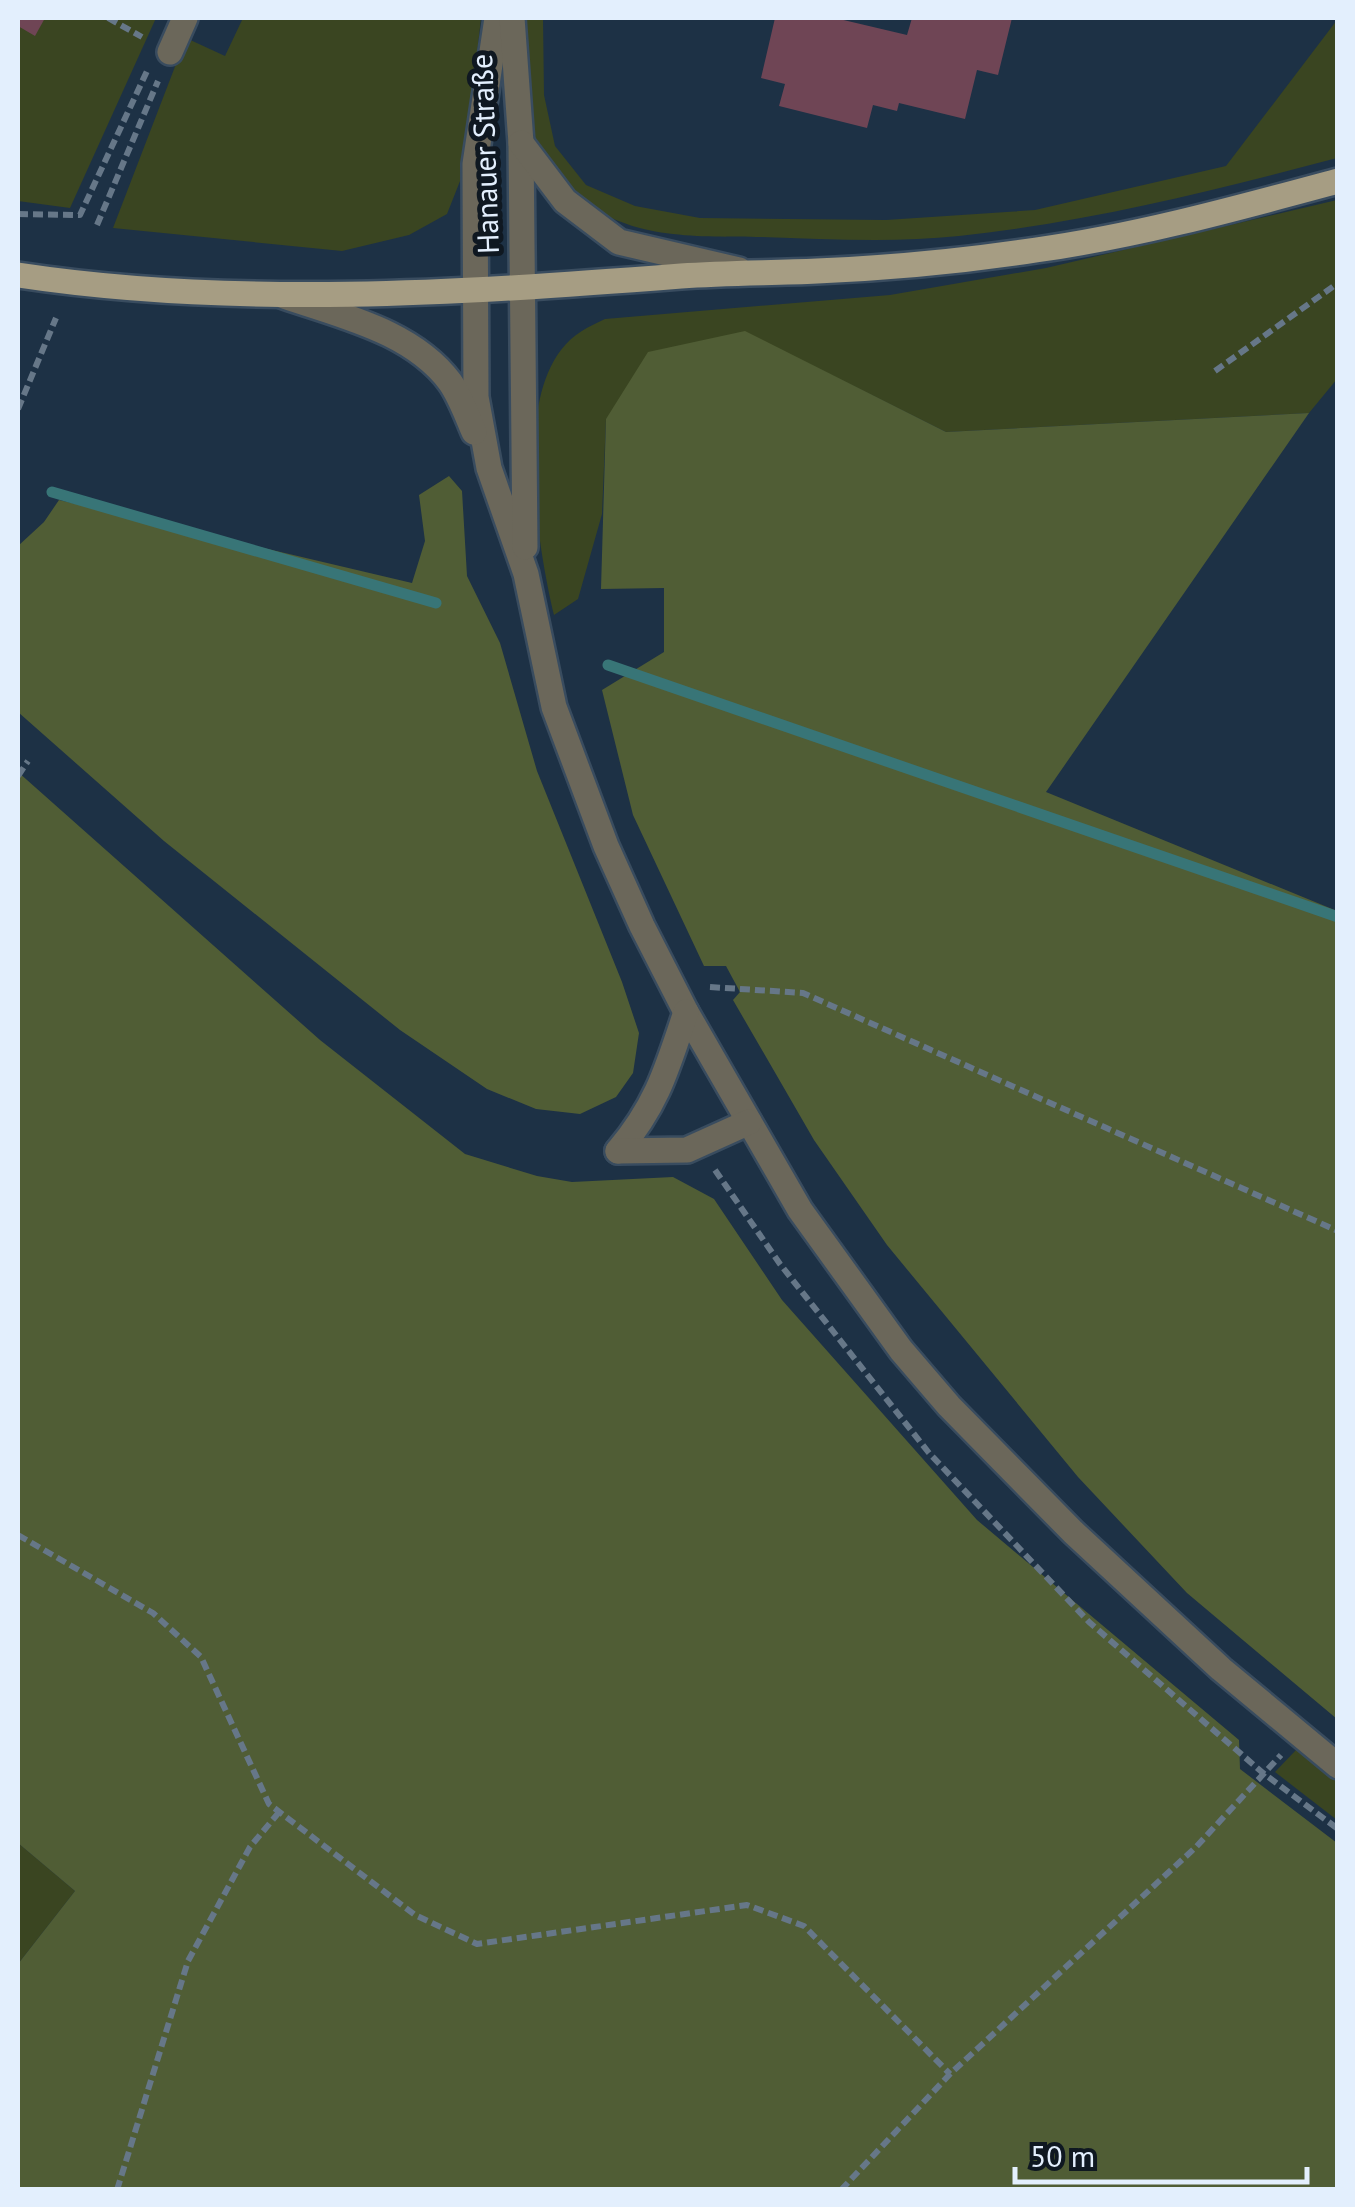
<svg xmlns="http://www.w3.org/2000/svg" width="1355" height="2207" font-family="'PT Sans',sans-serif">
	<style>
		.green { fill: #3a4521 }
		.forest { fill: #505d35 }
		.lines { fill: none; stroke-linecap: round; stroke-linejoin: round }
		.stream { stroke: #387577; stroke-width: 11 }
		.building { fill: #6f4555 }
		.minor-casing { stroke: #394c5f; stroke-width: 30 }
		.major-casing { stroke: #394c5f; stroke-width: 30 }
		.path { stroke: #678; stroke-width: 6; stroke-dasharray: 10 5; stroke-linecap: butt }
		.minor { stroke: #6b675a; stroke-width: 25 }
		.major { stroke: #a69d83; stroke-width: 25 }
		.labels { text-anchor: middle; dominant-baseline: central; stroke-width: 10; stroke-linejoin: round; paint-order: stroke }
		.street-label { font-size: 30px; fill: #e3effd; stroke: #0f1821 }
	</style>
	<rect width="100%" height="100%" fill="#1d3145"/>
	<g class="green">
		<polygon points="18,18 156,18 70,208 18,201"/>
		<polygon points="243,18 481,18 464,171 447,214 409,235 342,251 113,228 186,38 225,56"/>
		<path d="M522 18H543L544 95 555 146 586 185 635 206 700 218 886 220 1035 210 1226 166 1337 20V158C1212 191 1088 222 959 236 894 243 827 239 762 237 701 236 630 241 581 198 565 185 545 164 538 145 523 107 525 58 522 18Z"/>
		<path d="M1337 200V379L1309 413 946 432 745 332 606 419 602 514 578 599 554 615C538 547 515 409 561 350 573 334 588 327 605 319L890 295 1046 268Z"/>
		<polygon points="1297,1749 1337,1781 1337,1820 1275,1772"/>
		<polygon points="18,1843 75,1891 18,1964"/>
	</g>
	<g class="forest">
		<polygon points="745,331 946,432 1309,413 1046,792 1337,911 1337,1719 1187,1593 1078,1477 887,1245 814,1140 733,1000 740,992 726,966 704,966 633,815 602,690 664,652 664,588 601,589 606,419 648,352"/>
		<polygon points="449,476 462,491 467,576 500,643 537,771 622,982 639,1033 633,1073 616,1097 580,1114 536,1109 487,1089 400,1030 164,841 18,712 18,546 44,522 59,500 412,583 425,541 419,495"/>
		<polygon points="18,772 320,1040 465,1154 537,1176 572,1182 673,1177 714,1199 782,1300 977,1520 1239,1740 1240,1769 1337,1843 1337,2189 18,2189 18,1964 75,1891 18,1843"/>
	</g>
	<g class="lines">
		<g class="stream">
			<polyline points="52,492 436,603"/>
			<polyline points="608,665 1338,917"/>
		</g>
	</g>
	<g class="building">
		<polygon points="18,18 45,18 35,36 18,26"/>
		<polygon points="775,18 835,18 907,35 912,18 1012,18 998,75 977,70 965,119 899,103 897,111 873,105 867,128 779,106 785,84 761,78"/>
	</g>
	<g class="lines">
		<g class="minor-casing">
			<g id="minor">
				<polyline points="497,18 475,164 476,397 489,468 526,574 554,707 606,846 642,926 686,1012 800,1210 901,1350 949,1406 1073,1532 1221,1669 1338,1766"/>
				<polyline points="512,18 521,143 525,547"/>
				<polyline points="170,52 185,18"/>
				<polyline points="521,143 565,201 619,242 739,270"/>
				<path d="M284 296C341 316 412 331 450 382 460 396 467 416 474 432"/>
				<path d="M618 1151C657 1105 667 1069 686 1012"/>
				<polyline points="618,1151 687,1150 749,1122"/>
			</g>
		</g>
		<g class="major-casing">
			<path id="major" d="M18 275C236 308 462 293 681 276 727 273 772 273 817 271 890 268 964 261 1036 250 1137 236 1238 208 1338 181"/>
		</g>
		<g class="path">
			<polyline points="108,18 142,37"/>
			<polyline points="18,214 80,215 148,69"/>
			<polyline points="97,225 158,81"/>
			<polyline points="1215,371 1338,283"/>
			<polyline points="18,409 56,318"/>
			<polyline points="18,776 28,761"/>
			<polyline points="710,987 803,993 1338,1231"/>
			<polyline points="715,1170 780,1264 929,1453 1089,1622 1263,1773 1338,1829"/>
			<polyline points="18,1535 153,1613 201,1657 269,1804 415,1915 477,1944 747,1905 804,1926 950,2074"/>
			<polyline points="117,2190 188,1961 250,1847 280,1811"/>
			<polyline points="841,2190 950,2074 1196,1847 1281,1755"/>
		</g>
		<use href="#minor" class="minor"/>
		<use href="#major" class="major"/>
	</g>
	<g class="labels">
		<g class="street-label">
			<text transform="translate(484 154) rotate(-92)">Hanauer Straße</text>
		</g>
	</g>
	<rect width="1355" height="2207" fill="none" stroke="#e3effd" stroke-width="40"/>
	<path d="M1015 2167v15h292v-15" fill="none" stroke="#e3effd" stroke-width="5"/>
	<text x="1030" y="2167" font-size="30" fill="#e3effd" stroke="#0f1821" stroke-width="8" paint-order="stroke">50 m</text>
</svg>
